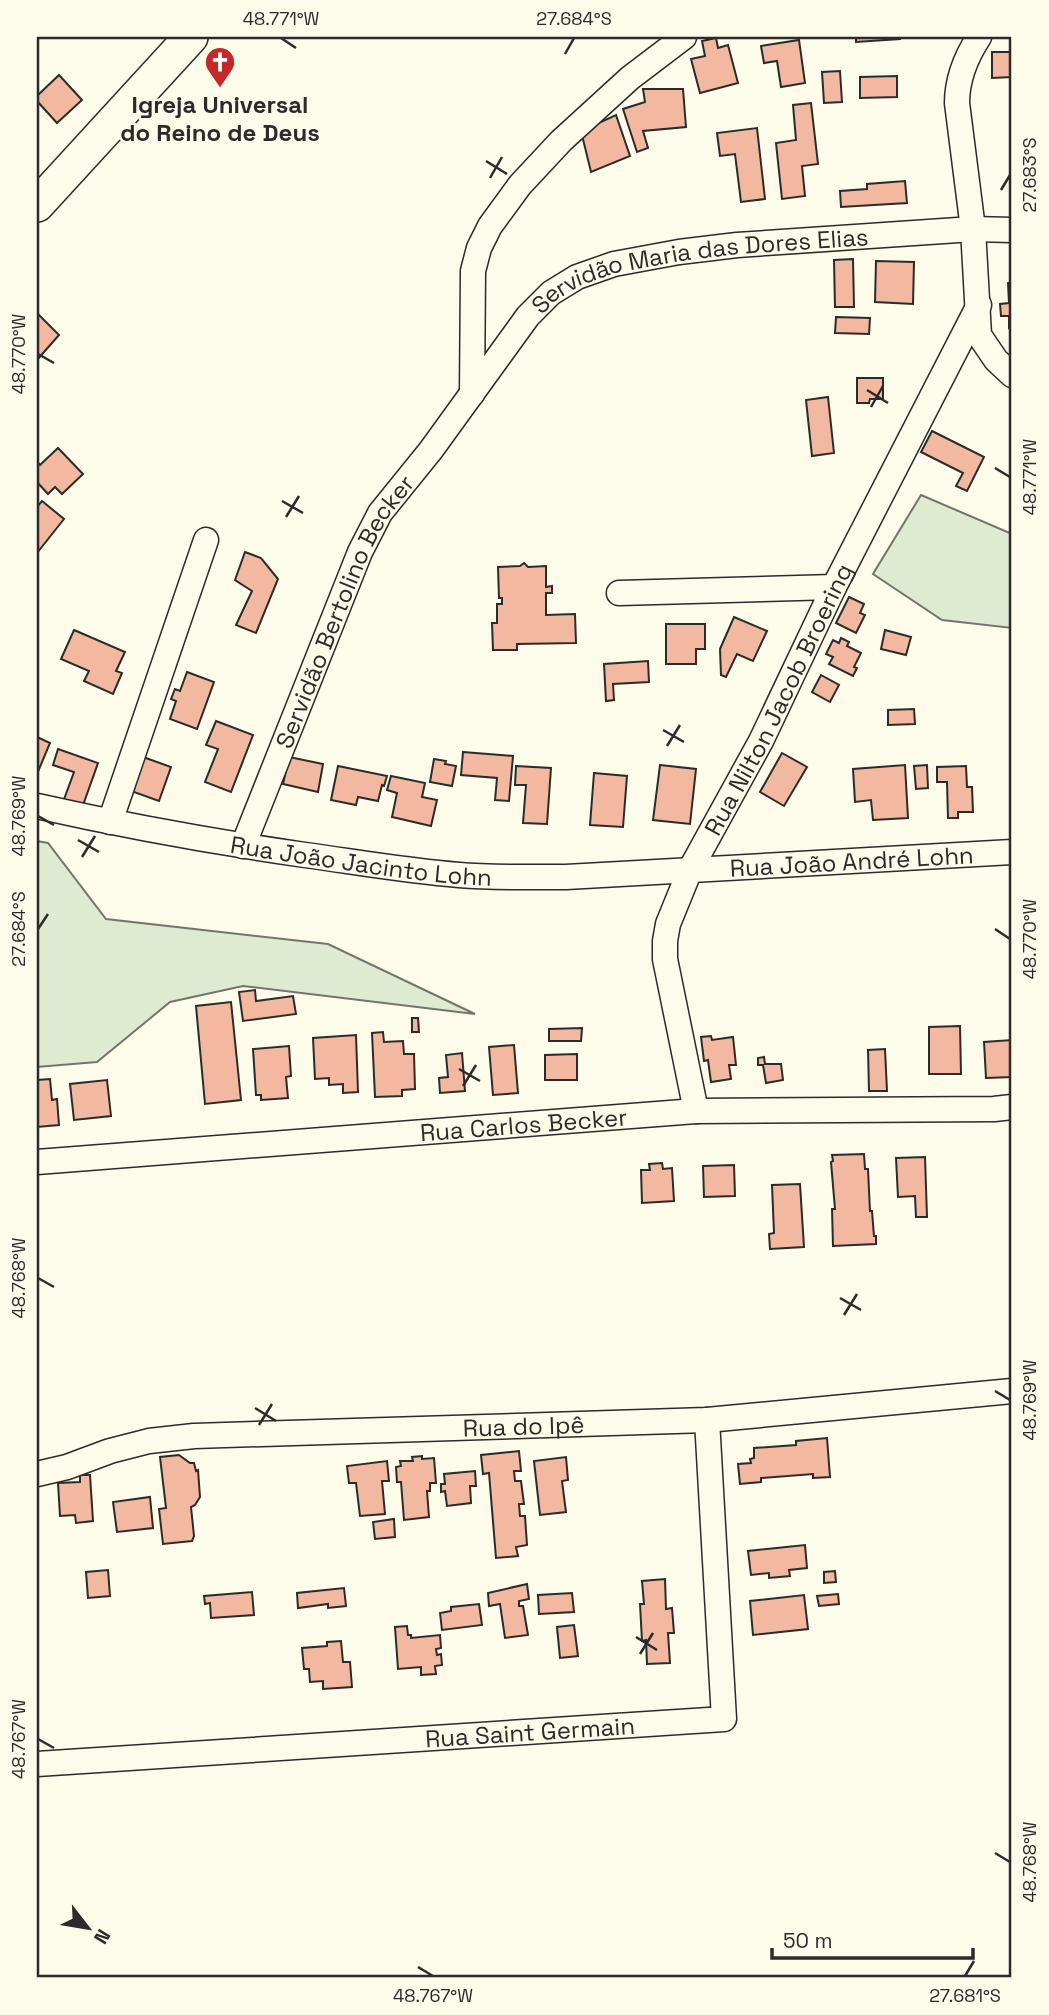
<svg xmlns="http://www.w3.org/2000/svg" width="1049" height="2015" font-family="'Space Grotesk',sans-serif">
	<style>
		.green { fill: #deebd1; stroke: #74746e; stroke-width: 2 }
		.building { fill: #f2b8a0; stroke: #2b2b2b; stroke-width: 2 }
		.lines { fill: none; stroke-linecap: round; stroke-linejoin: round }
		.minor-casing { stroke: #2b2b2b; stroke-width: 27 }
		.secondary-casing { stroke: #2b2b2b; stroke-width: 36 }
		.minor { stroke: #fdfbea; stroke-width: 24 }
		.secondary { stroke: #fdfbea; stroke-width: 33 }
		.ticks { fill: none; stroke: #2b2b2b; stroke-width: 2.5 }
		.labels { text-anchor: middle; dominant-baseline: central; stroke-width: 5; stroke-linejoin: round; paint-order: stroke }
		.poi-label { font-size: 24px; font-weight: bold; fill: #2b2b2b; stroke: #fdfbea }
		.street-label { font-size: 24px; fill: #2b2b2b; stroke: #fdfbea }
		.neatline { fill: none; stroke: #2b2b2b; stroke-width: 2.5 }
		.ticks-label { font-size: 18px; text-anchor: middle; fill: #2b2b2b }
	</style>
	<rect width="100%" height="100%" fill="#fdfbea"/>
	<g class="green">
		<polygon points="921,495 1012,534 1012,628 942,620 873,574"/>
		<polygon points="37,841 48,843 106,919 328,944 475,1014 243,986 170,1002 97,1062 37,1067"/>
	</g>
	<g class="building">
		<polygon points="856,37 900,37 900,39 856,42"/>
		<polygon points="716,38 718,48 728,45 738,83 700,93 691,59 705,56 702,41"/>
		<polygon points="799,40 805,83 781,87 777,61 764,63 761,46"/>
		<polygon points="992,52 1012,52 1012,77 992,78"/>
		<polygon points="840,71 842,102 824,103 822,72"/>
		<polygon points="59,75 82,100 57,123 37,101 37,96"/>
		<polygon points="897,76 897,97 860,98 860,77"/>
		<polygon points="643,89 683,89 686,127 643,131 648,148 637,152 623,109 645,102"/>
		<polygon points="811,103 818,164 802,166 805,196 782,199 776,143 796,140 793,105"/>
		<polygon points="616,115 630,156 591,172 581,131"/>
		<polygon points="757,128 765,199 741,202 735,154 720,156 717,133"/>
		<polygon points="905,181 907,203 841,207 840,191 867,189 867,184"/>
		<polygon points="853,259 854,307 835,307 834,260"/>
		<polygon points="876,261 914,262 913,304 875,302"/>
		<polygon points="1012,282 1012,327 1009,328 1009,316 1001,316 1000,304 1009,303 1008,283"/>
		<polygon points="37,313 59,335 37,360"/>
		<polygon points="836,317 870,318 869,334 835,333"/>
		<polygon points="857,378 883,378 883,399 870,399 869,403 857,403"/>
		<polygon points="828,397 834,453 812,456 806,400"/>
		<polygon points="932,431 984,457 967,491 956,486 963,473 921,452"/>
		<polygon points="58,448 83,474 62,494 55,487 48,494 37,482 37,461 40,465"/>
		<polygon points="42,501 64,519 37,553 37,507"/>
		<polygon points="245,552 261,558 278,579 256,633 236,625 252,591 235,580"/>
		<polygon points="524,563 528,567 546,566 546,587 552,586 552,593 546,593 546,615 575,614 576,643 517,644 517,650 493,650 492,623 497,623 497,604 502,604 502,598 499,598 498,567 520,566"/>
		<polygon points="849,597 864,604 860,613 865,615 856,633 836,623"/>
		<polygon points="734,617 767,631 753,661 737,654 726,677 721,675 720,649"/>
		<polygon points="666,624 705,624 705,649 696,649 696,664 666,664"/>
		<polygon points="74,630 125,652 116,671 122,673 113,694 84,681 89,671 61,659"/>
		<polygon points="885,630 911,637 906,655 881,649"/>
		<polygon points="841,638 849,642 847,646 861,653 854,667 857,668 853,676 829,664 833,657 826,654 833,640 839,643"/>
		<polygon points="648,661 649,682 613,684 614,700 606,701 604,664"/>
		<polygon points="187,672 214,682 197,729 170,719 176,701 171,699 175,689 180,691"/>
		<polygon points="821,675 839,685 830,702 812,692"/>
		<polygon points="914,709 915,724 888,725 888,710"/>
		<polygon points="216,721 253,735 231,792 205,782 218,749 206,745"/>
		<polygon points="37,737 50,743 37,774"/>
		<polygon points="58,749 98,763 82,808 63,802 74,772 53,765"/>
		<polygon points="463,752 513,756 509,801 495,800 497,778 461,775"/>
		<polygon points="782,753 807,767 784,806 760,792"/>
		<polygon points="143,757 171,767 159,801 131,791"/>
		<polygon points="289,757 323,764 318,792 283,784"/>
		<polygon points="434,759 446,761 445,764 456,766 452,786 430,782"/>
		<polygon points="660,765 696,769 690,824 653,820"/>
		<polygon points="905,765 908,818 873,820 871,800 855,802 853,769"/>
		<polygon points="927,765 928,788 916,789 914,766"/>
		<polygon points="338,766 387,776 384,786 382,785 378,801 358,797 356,805 331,800"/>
		<polygon points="516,766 551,768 547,824 523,823 526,785 515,785"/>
		<polygon points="966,766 967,787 972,787 973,812 958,812 958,818 948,818 947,782 937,782 937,767"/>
		<polygon points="594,773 627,776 623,827 590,825"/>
		<polygon points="391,776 425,783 422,797 437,800 431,826 392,817 397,793 387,790"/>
		<polygon points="255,990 256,1001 293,996 296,1014 243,1021 239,992"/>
		<polygon points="231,1002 241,1100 205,1104 196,1006"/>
		<polygon points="412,1018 418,1018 419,1032 412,1032"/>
		<polygon points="960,1026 961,1074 929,1074 929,1027"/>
		<polygon points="582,1028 581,1041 549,1041 549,1029"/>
		<polygon points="383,1032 384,1042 403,1041 404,1054 414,1054 415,1089 402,1090 402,1096 375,1097 372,1033"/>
		<polygon points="356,1035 358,1092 343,1093 343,1084 329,1085 329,1078 315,1079 313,1038"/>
		<polygon points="711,1036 712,1040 733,1037 736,1065 729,1065 731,1079 711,1082 708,1060 704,1061 701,1037"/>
		<polygon points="1012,1040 1012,1077 986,1078 984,1042"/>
		<polygon points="514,1045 518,1093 493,1095 489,1047"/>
		<polygon points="289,1046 291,1076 286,1077 288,1098 261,1100 261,1095 256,1095 253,1049"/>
		<polygon points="885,1049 887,1091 869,1091 868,1050"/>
		<polygon points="462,1053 465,1091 440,1093 439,1078 448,1077 446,1055"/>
		<polygon points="577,1054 577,1080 545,1080 545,1055"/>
		<polygon points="764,1057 765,1064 781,1064 783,1080 766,1083 763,1065 758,1065 758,1058"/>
		<polygon points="50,1079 52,1100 57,1099 59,1125 37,1127 37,1080"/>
		<polygon points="107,1080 111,1116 74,1120 70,1084"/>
		<polygon points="864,1154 865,1169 868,1169 870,1211 872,1211 874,1236 876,1236 876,1244 833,1246 832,1209 835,1209 831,1162 833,1161 832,1155"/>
		<polygon points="925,1157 927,1217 916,1217 915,1196 898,1197 896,1158"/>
		<polygon points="662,1163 663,1169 672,1168 674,1201 642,1203 641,1170 650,1170 649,1164"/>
		<polygon points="734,1165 735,1196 704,1197 703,1166"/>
		<polygon points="800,1184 804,1247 770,1249 769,1234 774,1233 772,1185"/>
		<polygon points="827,1438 830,1477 813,1478 813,1474 761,1478 761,1482 740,1484 738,1464 751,1463 750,1459 754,1458 754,1448 796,1445 796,1441"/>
		<polygon points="519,1451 521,1471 514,1471 515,1481 521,1481 524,1504 519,1504 520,1516 525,1516 527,1545 516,1547 518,1556 496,1558 489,1473 483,1474 481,1455"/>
		<polygon points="179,1455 190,1463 194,1463 196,1471 198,1470 200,1497 195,1505 191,1507 194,1536 192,1541 163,1544 159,1509 166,1508 160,1457"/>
		<polygon points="422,1456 422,1459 434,1458 436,1483 430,1483 430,1491 427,1491 429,1517 404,1520 401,1482 397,1482 396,1467 401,1466 400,1461 413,1461 412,1457"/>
		<polygon points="566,1457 568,1480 562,1481 566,1512 540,1515 534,1461"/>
		<polygon points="387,1461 389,1481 382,1481 385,1514 360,1516 356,1483 349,1483 347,1466"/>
		<polygon points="475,1471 476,1486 470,1486 471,1503 447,1506 445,1491 441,1492 441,1484 445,1484 444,1474"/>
		<polygon points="80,1475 90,1475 93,1521 76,1523 75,1515 60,1516 58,1483 80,1482"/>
		<polygon points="150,1497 153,1528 117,1532 113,1502"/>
		<polygon points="394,1519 395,1537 375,1539 373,1522"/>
		<polygon points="805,1545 807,1568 789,1570 790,1576 769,1578 769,1573 751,1575 748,1551"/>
		<polygon points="108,1570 110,1596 88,1598 86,1572"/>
		<polygon points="835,1571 836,1582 824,1583 824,1572"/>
		<polygon points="665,1579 666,1609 672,1608 674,1633 668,1633 670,1663 647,1664 646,1640 642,1641 640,1604 644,1604 642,1581"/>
		<polygon points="527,1584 529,1599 519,1601 519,1606 523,1606 528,1635 505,1638 500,1604 489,1606 488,1593"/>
		<polygon points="344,1588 346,1606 328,1608 328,1604 298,1608 297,1593"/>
		<polygon points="252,1592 254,1615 211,1618 210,1603 205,1604 204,1596"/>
		<polygon points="572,1593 574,1612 539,1614 538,1595"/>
		<polygon points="838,1594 839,1604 819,1606 817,1596"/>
		<polygon points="804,1595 808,1629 753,1635 750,1601"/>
		<polygon points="479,1604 482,1625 442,1630 440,1613 451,1611 451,1607"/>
		<polygon points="574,1625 578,1656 560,1658 557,1627"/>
		<polygon points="407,1626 408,1635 411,1635 411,1638 440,1635 441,1648 436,1649 437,1655 441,1654 442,1665 435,1666 436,1674 421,1675 421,1667 398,1669 395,1627"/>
		<polygon points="341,1641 343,1662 350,1662 352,1687 323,1689 323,1681 310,1682 309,1669 304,1669 302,1648 327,1646 327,1642"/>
	</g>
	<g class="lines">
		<g class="minor-casing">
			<g id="minor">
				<path d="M979 37C966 57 957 78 957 103L973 229 979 335 996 360 1012 375"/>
				<polyline points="472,394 473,271 479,248 490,226 520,185 561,141 630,78 684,37"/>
				<polyline points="619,593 834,587"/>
				<path id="s1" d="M37 806C126 826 215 842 305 855 356 862 407 871 459 875 495 878 530 877 566 877L1012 852"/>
				<polyline points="110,822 206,540"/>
				<path id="s2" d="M243 846 360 552 380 513 431 450 528 316 551 293 577 277 614 264 679 252 737 245 973 229 1012 230"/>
				<path id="s3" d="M696 1111 665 959V941L668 924 690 870 761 741 834 587 979 305"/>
				<path id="s4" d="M37 1162 696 1111 994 1109 1012 1107"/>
				<path id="s5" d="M37 1474 67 1467 110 1451 149 1441 194 1436 707 1420 1012 1391"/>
				<path id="s6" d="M37 1764 724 1719 707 1420"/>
			</g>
		</g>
		<g class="secondary-casing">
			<polyline id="secondary" points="37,205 191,37"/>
		</g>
		<use href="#minor" class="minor"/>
		<use href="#secondary" class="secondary"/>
	</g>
	<path class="ticks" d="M281 38 296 48M565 54 574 38M486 161 507 174M490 178 502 157M1001 190 1010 175M38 354 54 363M867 390 888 403M871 407 883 386M995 468 1010 477M282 501 303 513M286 517 299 496M663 730 684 742M667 746 680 725M38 816 54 825M78 840 99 852M82 857 95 836M38 929 48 914M995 929 1010 939M459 1069 480 1081M463 1086 476 1065M38 1278 54 1287M840 1298 861 1310M844 1315 857 1294M995 1391 1010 1400M255 1408 276 1421M259 1425 272 1404M636 1637 657 1650M640 1654 653 1633M38 1739 54 1748M995 1853 1010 1862M418 1967 433 1976M965 1976 974 1961"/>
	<defs>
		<g id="church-pin" transform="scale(1.575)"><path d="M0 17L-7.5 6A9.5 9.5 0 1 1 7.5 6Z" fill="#c62828" stroke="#fdfbea"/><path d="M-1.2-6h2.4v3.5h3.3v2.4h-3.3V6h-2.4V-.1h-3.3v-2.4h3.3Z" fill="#fff"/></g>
	</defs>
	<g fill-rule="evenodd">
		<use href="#church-pin" x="220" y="62"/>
	</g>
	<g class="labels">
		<g class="poi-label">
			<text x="220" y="104">Igreja Universal<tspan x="220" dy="28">do Reino de Deus</tspan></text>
		</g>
		<g class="street-label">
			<text stroke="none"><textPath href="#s2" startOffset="791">Servidão Maria das Dores Elias</textPath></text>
			<text stroke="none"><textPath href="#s2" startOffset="256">Servidão Bertolino Becker</textPath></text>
			<text stroke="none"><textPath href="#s3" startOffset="441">Rua Nilton Jacob Broering</textPath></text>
			<text stroke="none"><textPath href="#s1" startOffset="329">Rua João Jacinto Lohn</textPath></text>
			<text stroke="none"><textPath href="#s1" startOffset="821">Rua João André Lohn</textPath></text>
			<text stroke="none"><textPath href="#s4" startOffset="488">Rua Carlos Becker</textPath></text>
			<text stroke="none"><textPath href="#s5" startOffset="492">Rua do Ipê</textPath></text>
			<text stroke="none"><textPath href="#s6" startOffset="494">Rua Saint Germain</textPath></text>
		</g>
	</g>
	<rect width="1049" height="2015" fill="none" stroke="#fdfbea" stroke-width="77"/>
	<g transform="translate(88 1928) rotate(121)" stroke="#fdfbea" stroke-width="5" paint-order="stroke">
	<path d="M0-5L12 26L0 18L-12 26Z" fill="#2b2b2b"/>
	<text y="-10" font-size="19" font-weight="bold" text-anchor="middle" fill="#2b2b2b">N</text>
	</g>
	<path d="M772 1948v10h201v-10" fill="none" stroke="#2b2b2b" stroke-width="3.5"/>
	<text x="783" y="1948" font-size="21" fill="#2b2b2b" stroke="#fdfbea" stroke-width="5" paint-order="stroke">50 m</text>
	<rect x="38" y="38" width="972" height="1938" class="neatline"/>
	<g class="ticks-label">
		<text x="281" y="25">48.771°W</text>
		<text x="574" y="25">27.684°S</text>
		<text transform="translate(1030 175) rotate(-90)" y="6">27.683°S</text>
		<text transform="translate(19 354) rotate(-90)" y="6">48.770°W</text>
		<text transform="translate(1030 477) rotate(-90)" y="6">48.771°W</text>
		<text transform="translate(19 816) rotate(-90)" y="6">48.769°W</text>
		<text transform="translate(19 929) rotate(-90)" y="6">27.684°S</text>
		<text transform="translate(1030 939) rotate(-90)" y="6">48.770°W</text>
		<text transform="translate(19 1278) rotate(-90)" y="6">48.768°W</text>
		<text transform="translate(1030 1400) rotate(-90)" y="6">48.769°W</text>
		<text transform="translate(19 1739) rotate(-90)" y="6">48.767°W</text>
		<text transform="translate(1030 1862) rotate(-90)" y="6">48.768°W</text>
		<text x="433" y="2002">48.767°W</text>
		<text x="965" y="2002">27.681°S</text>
	</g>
</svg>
